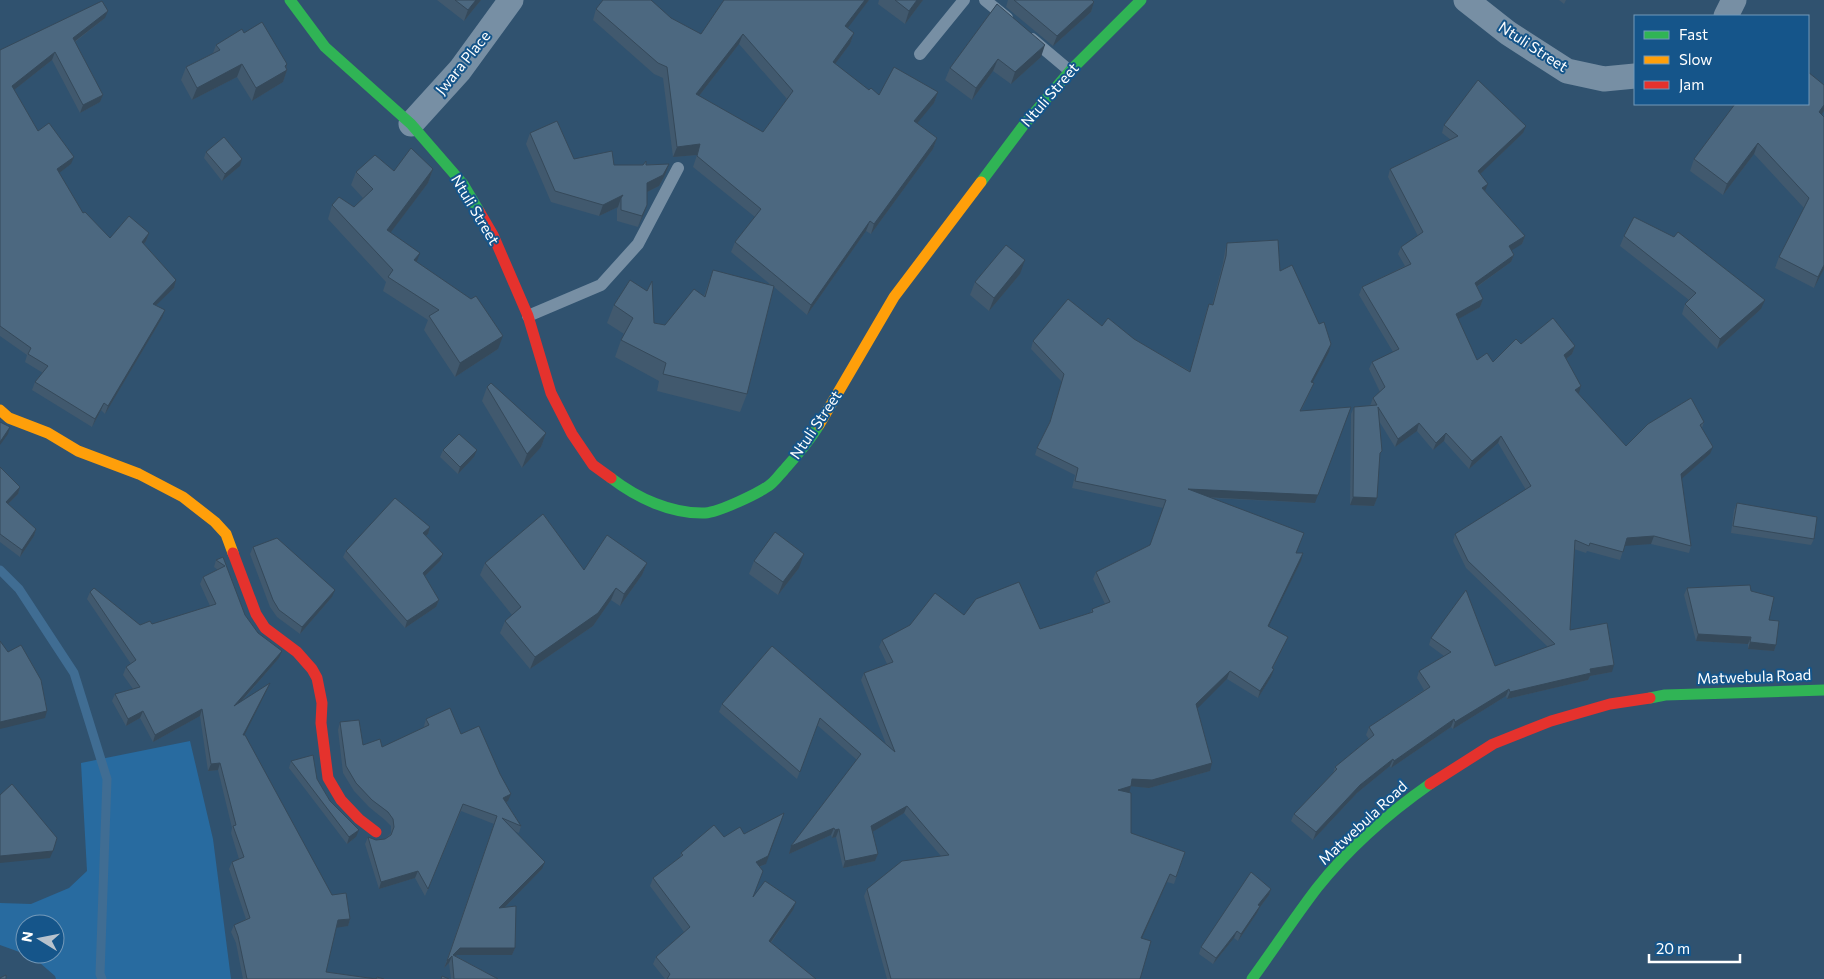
<svg xmlns="http://www.w3.org/2000/svg" width="1824" height="979" font-family="Commissioner,sans-serif">
	<style>
		.green { fill: #286ba0 }
		.lines { fill: none; stroke-linecap: round; stroke-linejoin: round }
		.stream { stroke: #406d93; stroke-width: 9 }
		.lane { stroke: #778fa4; stroke-width: 12 }
		.street { stroke: #778fa4; stroke-width: 25 }
		.fast { stroke: #30b455; stroke-width: 11 }
		.slow { stroke: #ff9f0a; stroke-width: 11 }
		.jam { stroke: #e5322d; stroke-width: 11 }
		.wall { fill: #41596e; fill-rule: evenodd }
		.shaded-wall { fill: #35495a }
		.building { fill: #4c6880; stroke: #35495a; fill-rule: evenodd }
		.labels { text-anchor: middle; stroke-width: 4; stroke-linejoin: round; paint-order: stroke }
		.street-label { font-size: 15px; fill: #fff; stroke: #15558a }
	</style>
	<rect width="100%" height="100%" fill="#30526f"/>
	<polygon class="green" points="190,741 213,839 231,979 56,979 55,976 32,956 25,954 55,954 55,924 25,924 25,954 0,945 0,903 31,904 69,888 87,871 81,763"/>
	<g class="lines">
		<polyline class="stream" points="0,570 19,589 74,673 107,779 100,974 102,979"/>
		<g class="lane">
			<polyline points="985,0 1007,18"/>
			<polyline points="1032,39 1070,71"/>
			<polyline points="920,54 964,0"/>
			<polyline points="528,316 601,285 638,244 678,168"/>
		</g>
		<g class="street">
			<polyline points="1466,0 1508,33 1567,71 1604,79 1635,76"/>
			<polyline points="1726,16 1734,0"/>
			<polyline points="411,124 460,70 511,0"/>
		</g>
		<g class="fast">
			<polyline points="290,0 325,47 411,124 463,184 479,211"/>
			<polyline points="981,182 1023,126 1070,71 1141,0"/>
			<path d="M611,478C637,498 671,514 705,513C719,512 760,493 771,484C776,480 780,474 784,470C797,455 809,442 819,425"/>
			<polyline points="1650,698 1665,695 1824,690"/>
			<path d="M1252,979C1274,949 1294,918 1317,888C1348,849 1390,812 1430,784"/>
		</g>
		<g class="slow">
			<polyline points="0,410 9,418 48,433 78,451 139,474 183,497 215,522 226,534 233,553"/>
			<polyline points="819,425 894,297 981,182"/>
		</g>
		<g class="jam">
			<polyline points="479,211 493,235 528,316 551,393 572,434 593,465 611,478"/>
			<polyline points="233,553 256,614 265,628 297,652 312,669 317,678 322,703 321,723 328,778 341,800 359,819 376,832"/>
			<polyline points="1430,784 1493,744 1551,721 1610,704 1650,698"/>
		</g>
	</g>
	<g class="wall">
		<polygon points="437,0 481,0 464,21"/>
		<path d="M724,0H869L847,28L854,33L850,44L835,64L869,90L879,95L938,92L934,103L917,123L937,138L933,149L871,234L866,231L807,315L774,287L747,394L740,412L657,391L659,381L615,357L621,340L624,334L607,323L614,305L654,323L665,325L704,296L713,270L771,285L731,252L735,242L755,217L693,167L697,155L673,157L663,78L654,74L593,20L596,9L671,18L701,34ZM739,44L787,99L763,132L699,96Z"/>
		<polygon points="879,0 923,0 905,24 878,4"/>
		<polygon points="1008,0 1093,0 1094,2 1091,12 1053,46 1006,7"/>
		<polygon points="1559,0 1566,0 1564,4"/>
		<polygon points="997,4 1041,57 1011,84 993,71 972,100 945,80 950,68"/>
		<polygon points="105,18 75,42 103,95 100,102 80,113 52,60 14,90 38,131 71,164 59,173 83,213 110,238 149,233 146,241 144,244 176,280 174,288 156,305 162,318 105,414 101,410 92,427 32,390 35,382 43,373 25,362 27,355 0,336 0,50"/>
		<polygon points="244,33 287,64 286,68 287,70 283,82 252,101 237,77 192,100 181,80 186,67 213,53 216,45"/>
		<polygon points="1824,111 1821,114 1824,269 1814,288 1775,268 1779,257 1804,208 1754,154 1723,195 1690,171 1694,159"/>
		<polygon points="1444,125 1523,133 1480,174 1485,191 1525,236 1522,244 1511,250 1514,255 1511,262 1477,287 1483,299 1480,307 1458,319 1477,360 1493,362 1521,344 1575,346 1572,354 1566,359 1581,386 1578,394 1626,446 1704,422 1702,428 1710,454 1681,479 1691,546 1689,553 1651,544 1625,545 1620,560 1587,551 1586,553 1574,549 1570,630 1612,672 1590,676 1588,680 1507,699 1506,696 1453,729 1451,727 1391,768 1390,766 1357,793 1313,840 1291,821 1294,814 1333,773 1335,767 1369,739 1366,735 1369,727 1424,690 1417,678 1419,671 1444,656 1429,645 1431,638 1495,666 1548,647 1466,568 1453,541 1455,534 1526,490 1498,443 1469,469 1444,441 1433,450 1417,431 1395,447 1379,421 1379,459 1377,498 1374,506 1350,505 1351,414 1354,407 1370,406 1373,398 1380,392 1369,369 1372,362 1393,352 1359,295 1362,287 1405,266 1398,254 1401,247 1418,236 1388,177 1390,169 1451,140 1442,133"/>
		<polygon points="530,133 574,159 614,165 669,164 665,175 659,186 647,192 647,205 643,216 638,227 617,221 617,209 618,207 599,216 551,202 526,144"/>
		<polygon points="206,152 240,166 222,181 204,158"/>
		<polygon points="433,169 428,183 390,233 416,262 498,349 455,377 424,330 428,320 383,291 386,282 328,219 332,205 354,207 363,198 351,185 356,172"/>
		<polygon points="1624,236 1674,237 1761,309 1717,349 1682,314 1685,304 1689,300 1620,246"/>
		<polygon points="1227,243 1280,271 1329,352 1312,382 1314,383 1311,390 1301,411 1315,503 1211,498 1296,553 1301,561 1268,626 1285,644 1273,668 1271,677 1258,698 1227,679 1197,708 1210,771 1149,788 1131,786 1129,792 1131,833 1185,852 1174,884 1167,882 1142,938 1140,979 887,979 864,896 867,889 941,856 904,813 872,832 878,854 875,861 843,868 836,837 832,838 831,835 789,854 791,846 857,760 817,725 797,779 719,712 722,704 772,646 886,744 861,680 864,673 887,664 879,647 882,640 964,615 1040,629 1090,613 1092,609 1105,604 1093,579 1096,572 1150,545 1163,508 1072,488 1075,475 1035,455 1037,448 1049,424 1062,382 1031,349 1033,341 1102,326 1134,339 1190,371 1206,312 1209,304 1212,305 1223,263 1225,251"/>
		<polygon points="1020,274 989,311 970,295 975,282"/>
		<polygon points="487,387 546,433 541,447 522,468 482,401"/>
		<polygon points="443,450 474,457 458,474 440,457"/>
		<polygon points="0,467 20,487 18,494 8,504 36,529 34,536 20,557 0,542"/>
		<polygon points="1737,503 1814,539 1811,545 1731,533 1734,510"/>
		<polygon points="430,527 428,534 425,536 443,554 440,561 425,576 439,600 436,607 405,628 343,557 346,551"/>
		<polygon points="253,547 332,597 300,634 277,617 270,607 250,554"/>
		<polygon points="223,557 245,615 258,633 279,658 242,701 270,683 267,690 244,735 332,895 350,919 348,926 336,927 326,972 376,979 384,979 243,979 236,943 231,932 234,925 246,919 229,869 232,862 239,859 231,833 232,828 218,770 208,771 200,716 153,742 140,718 126,726 112,701 115,694 133,689 123,675 126,667 131,664 87,599 90,592 140,625 152,624 210,606 200,584 203,577 218,570 214,567 216,560"/>
		<polygon points="754,561 799,568 778,595 749,574"/>
		<polygon points="485,563 584,570 647,563 642,575 620,606 611,600 593,626 530,669 500,633 505,621 512,615 480,575"/>
		<polygon points="1687,588 1751,591 1769,620 1776,645 1774,651 1748,649 1748,644 1696,641 1684,595"/>
		<polygon points="426,719 461,734 508,801 506,802 521,826 519,833 514,831 542,869 505,907 515,948 512,955 457,955 456,956 498,979 451,979 449,963 444,968 494,824 461,811 425,896 415,878 379,889 365,844 368,837 376,840 385,839 391,833 391,826 385,820 369,807 354,791 343,773 338,730 340,722 363,745 382,747 424,728 424,726"/>
		<polygon points="291,761 317,779 330,801 356,837 347,844 289,768"/>
		<polygon points="744,834 766,864 759,867 753,897 793,910 771,943 816,979 665,979 653,964 656,957 684,932 650,886 653,878 680,858 681,853"/>
		<polygon points="1271,889 1269,895 1260,907 1257,913 1238,941 1234,938 1213,964 1199,954 1201,947"/>
	</g>
	<g class="shaded-wall">
		<polygon points="476,0 481,0 464,21 468,10"/>
		<polygon points="865,0 869,0 841,37 845,26"/>
		<polygon points="917,0 923,0 905,24 909,11"/>
		<polygon points="1094,2 1091,12 1053,46 1057,36"/>
		<polygon points="108,11 105,18 70,45 73,38"/>
		<polygon points="854,33 850,44 829,72 833,62"/>
		<polygon points="743,34 739,44 692,105 696,94"/>
		<polygon points="1045,45 1041,57 1011,84 1015,72"/>
		<polygon points="55,52 52,60 9,94 12,86"/>
		<polygon points="998,59 993,71 972,100 976,88"/>
		<polygon points="242,64 237,77 192,100 197,88"/>
		<polygon points="287,64 285,71 287,70 283,82 252,101 256,88"/>
		<polygon points="938,92 934,103 910,132 914,121"/>
		<polygon points="103,95 100,102 80,113 83,105"/>
		<polygon points="1824,105 1824,111 1815,123 1819,112"/>
		<polygon points="1526,126 1523,133 1475,179 1478,171"/>
		<polygon points="937,138 933,149 871,234 874,224"/>
		<polygon points="1758,143 1754,154 1723,195 1727,184"/>
		<polygon points="700,144 697,155 673,157 677,147"/>
		<polygon points="74,157 71,164 54,177 57,169"/>
		<polygon points="242,159 240,166 222,181 225,174"/>
		<polygon points="669,164 665,175 659,186 643,194 647,183"/>
		<polygon points="433,169 428,183 382,244 387,230"/>
		<polygon points="1488,184 1485,191 1482,188"/>
		<polygon points="623,195 621,198 618,207 599,216 603,205"/>
		<polygon points="647,205 643,216 638,227 642,216"/>
		<polygon points="870,221 866,231 807,315 811,305"/>
		<polygon points="149,233 146,241 139,250 142,242"/>
		<polygon points="1525,236 1522,244 1506,254 1509,246"/>
		<polygon points="420,253 415,266 414,260"/>
		<polygon points="1514,255 1511,262 1472,290 1475,283"/>
		<polygon points="1025,260 1020,274 989,311 994,298"/>
		<polygon points="1824,265 1824,269 1814,288 1818,277"/>
		<polygon points="176,280 174,288 150,311 153,304"/>
		<polygon points="1483,299 1480,307 1453,322 1456,314"/>
		<polygon points="1765,300 1761,309 1717,349 1720,339"/>
		<polygon points="165,310 162,318 105,414 108,406"/>
		<polygon points="503,336 498,349 455,377 460,363"/>
		<polygon points="1331,344 1329,352 1309,389 1311,382"/>
		<polygon points="1575,346 1572,354 1561,363 1564,355"/>
		<polygon points="1581,386 1579,393 1572,397 1575,390"/>
		<polygon points="104,403 101,410 92,427 95,419"/>
		<polygon points="1351,407 1315,503 1185,496 1188,489"/>
		<polygon points="1419,423 1417,431 1395,447 1398,439"/>
		<polygon points="10,427 8,434 0,445 0,442"/>
		<polygon points="546,433 541,447 522,468 527,454"/>
		<polygon points="1446,433 1444,441 1433,450 1436,443"/>
		<polygon points="1501,436 1498,443 1469,469 1472,461"/>
		<polygon points="1713,447 1710,454 1678,482 1681,474"/>
		<polygon points="477,450 474,457 458,474 460,467"/>
		<polygon points="20,487 18,494 4,508 6,502"/>
		<polygon points="1353,497 1377,498 1374,506 1350,505"/>
		<polygon points="430,527 428,534 421,540 423,533"/>
		<polygon points="36,529 34,536 20,557 22,550"/>
		<polygon points="1654,536 1651,544 1624,546 1627,538"/>
		<polygon points="1303,553 1301,561 1265,634 1268,626"/>
		<polygon points="443,554 440,561 421,580 423,573"/>
		<polygon points="804,554 799,568 778,595 783,582"/>
		<polygon points="647,563 642,575 620,606 624,594"/>
		<polygon points="616,588 611,600 593,626 530,669 535,657"/>
		<polygon points="335,590 332,597 300,634 302,627"/>
		<polygon points="439,600 436,607 405,628 407,621"/>
		<polygon points="1698,634 1751,637 1748,644 1696,641"/>
		<polygon points="1288,637 1285,644 1269,675 1272,668"/>
		<polygon points="1750,642 1776,645 1774,651 1748,649"/>
		<polygon points="282,651 279,658 231,713 234,706"/>
		<polygon points="1614,665 1612,672 1590,676 1588,680 1507,699 1510,692 1590,669"/>
		<polygon points="1274,669 1271,677 1258,698 1260,691"/>
		<polygon points="1230,671 1227,679 1194,712 1196,704"/>
		<polygon points="270,683 267,690 241,742 243,735"/>
		<polygon points="1509,689 1506,696 1453,729 1455,722"/>
		<polygon points="202,709 200,716 153,742 155,735"/>
		<polygon points="47,711 45,718 0,729 0,722"/>
		<polygon points="143,711 140,718 126,726 128,719"/>
		<polygon points="1454,719 1451,727 1391,768 1394,761"/>
		<polygon points="1393,759 1390,766 1357,793 1313,840 1316,832 1360,785"/>
		<polygon points="220,763 218,770 208,771 211,764"/>
		<polygon points="1212,763 1210,771 1149,788 1129,786 1132,779"/>
		<polygon points="1131,786 1129,794 1118,790"/>
		<polygon points="511,794 508,801 501,805 503,798"/>
		<polygon points="907,806 904,813 869,834 871,826"/>
		<polygon points="784,813 766,864 753,869 756,862"/>
		<polygon points="834,828 831,835 789,854 791,846"/>
		<polygon points="839,829 836,837 832,838 835,830"/>
		<polygon points="359,830 356,837 347,844 349,837"/>
		<polygon points="53,851 50,858 0,863 0,856"/>
		<polygon points="878,854 875,861 843,868 845,861"/>
		<polygon points="545,862 542,869 497,915 499,908"/>
		<polygon points="418,871 415,878 379,889 381,882"/>
		<polygon points="1170,874 1167,882 1139,945 1141,938"/>
		<polygon points="1271,889 1269,895 1260,907 1257,913 1238,941 1241,934 1258,905"/>
		<polygon points="796,902 793,910 766,949 769,941"/>
		<polygon points="350,919 348,926 335,928 338,920"/>
		<polygon points="1237,931 1234,938 1213,964 1216,958"/>
		<polygon points="460,948 515,948 512,955 457,955 452,960 453,955"/>
		<polygon points="452,956 449,963 444,968 447,961"/>
	</g>
	<g class="building">
		<polygon points="455,0 476,0 468,10"/>
		<path d="M603,0H651L671,18L701,34L724,0H865L845,26L854,33L833,62L869,90L871,88L879,95L894,67L938,92L914,121L937,138L874,224L870,221L811,305L735,242L761,209L697,156L700,144L677,147L667,67L658,63L596,9ZM743,34L793,91L763,132L696,94Z"/>
		<polygon points="895,0 917,0 909,11"/>
		<polygon points="1014,0 1092,0 1094,2 1057,36"/>
		<polygon points="102,1 108,11 73,38 103,95 83,105 55,52 12,86 38,131 49,123 74,157 57,169 83,213 85,212 110,238 129,216 149,233 142,242 176,280 153,304 165,310 108,406 104,403 95,419 35,382 48,366 28,354 31,348 0,326 0,50"/>
		<polygon points="997,4 1045,45 1015,72 998,59 976,88 950,68"/>
		<polygon points="262,22 287,64 285,66 287,70 256,88 242,64 197,88 186,67 220,50 216,45 242,29 244,33"/>
		<polygon points="1808,72 1824,85 1824,105 1819,112 1824,117 1824,265 1818,277 1779,257 1809,198 1758,143 1727,184 1694,159 1735,104 1808,104"/>
		<polygon points="1478,80 1526,126 1478,171 1488,184 1482,188 1525,236 1509,246 1514,255 1475,283 1483,299 1456,314 1477,360 1487,353 1493,362 1516,339 1521,344 1553,318 1575,346 1564,355 1581,386 1575,390 1626,446 1648,424 1691,398 1704,422 1700,425 1713,447 1681,474 1691,546 1654,536 1627,538 1623,552 1590,543 1589,546 1575,540 1570,630 1607,623 1614,665 1590,669 1591,673 1510,692 1509,689 1455,722 1454,719 1394,761 1393,759 1360,785 1316,832 1294,814 1337,769 1335,767 1374,735 1369,727 1430,687 1419,671 1451,652 1431,638 1466,590 1495,666 1555,644 1468,561 1455,534 1531,486 1501,436 1472,461 1446,433 1436,443 1419,423 1398,439 1378,407 1382,451 1380,453 1377,498 1353,497 1354,407 1377,405 1373,398 1385,387 1372,362 1399,349 1362,287 1411,264 1401,247 1423,232 1390,169 1458,136 1444,125"/>
		<polygon points="557,121 574,159 612,151 614,165 643,165 646,161 646,165 669,164 663,175 647,183 647,205 642,216 621,210 621,198 623,195 603,205 555,191 530,133"/>
		<polygon points="224,137 242,159 225,174 206,152"/>
		<polygon points="411,148 433,169 387,230 420,253 414,260 471,299 476,296 503,336 460,363 429,316 439,310 388,277 393,270 332,205 339,197 354,207 373,189 356,172 375,155 394,171"/>
		<polygon points="1634,217 1674,237 1678,232 1765,300 1720,339 1685,304 1696,293 1624,236"/>
		<polygon points="1278,240 1280,271 1292,265 1319,324 1324,322 1331,344 1311,382 1314,383 1300,411 1351,407 1318,495 1188,489 1304,533 1296,553 1303,553 1268,626 1288,637 1272,668 1274,669 1260,691 1230,671 1196,704 1212,763 1152,780 1132,779 1131,786 1118,790 1131,793 1131,833 1185,852 1176,877 1170,874 1141,938 1151,941 1140,979 891,979 867,889 902,861 949,855 907,806 871,826 878,854 845,861 839,829 835,830 834,828 791,846 861,754 820,718 800,772 722,704 772,646 895,752 864,673 893,662 882,640 910,625 935,593 964,615 976,599 1019,582 1040,629 1093,612 1092,609 1110,602 1096,572 1150,545 1166,500 1075,481 1078,468 1037,448 1050,422 1064,374 1033,341 1068,299 1102,326 1108,318 1134,339 1190,372 1209,304 1213,305 1226,256 1227,243"/>
		<polygon points="1006,245 1025,260 994,298 975,282"/>
		<polygon points="713,270 774,286 747,394 663,374 666,363 621,340 633,318 614,305 630,280 647,291 652,281 654,323 665,325 694,289 705,297"/>
		<polygon points="491,383 546,433 527,454 487,387"/>
		<polygon points="0,422 10,427 0,442"/>
		<polygon points="459,434 477,450 460,467 443,450"/>
		<polygon points="0,467 20,487 6,502 36,529 22,550 0,534"/>
		<polygon points="395,498 430,527 423,533 443,554 423,573 439,600 407,621 346,551"/>
		<polygon points="1737,503 1817,517 1814,539 1733,526"/>
		<polygon points="543,514 584,570 607,535 647,563 624,594 616,588 598,613 535,657 505,621 521,607 485,563"/>
		<polygon points="775,532 804,554 783,582 754,561"/>
		<polygon points="277,538 335,590 302,627 279,610 273,600 253,547"/>
		<polygon points="223,557 245,615 258,633 282,651 234,706 270,683 243,735 245,735 332,895 346,893 350,919 338,920 326,972 376,979 377,977 384,979 247,979 238,936 234,925 250,918 232,862 244,857 233,826 236,825 220,763 211,764 202,709 155,735 143,711 128,719 115,694 140,687 126,667 136,660 90,592 94,588 140,625 150,621 152,624 216,604 203,577 225,566 216,560"/>
		<polygon points="1750,585 1751,591 1774,597 1769,620 1779,621 1776,645 1750,642 1751,637 1698,634 1687,588"/>
		<polygon points="0,641 8,652 21,645 41,680 47,711 0,722"/>
		<polygon points="450,708 461,734 479,726 500,774 511,794 503,798 521,826 502,818 545,862 499,908 516,906 515,948 460,948 453,955 498,979 454,979 452,956 447,961 497,816 463,804 428,889 418,871 381,882 368,837 376,840 385,839 391,835 394,827 393,819 388,812 372,800 356,783 346,766 340,722 359,720 363,745 380,739 382,747 429,725 426,719"/>
		<polygon points="313,755 317,779 330,801 359,830 349,837 291,761"/>
		<polygon points="12,784 57,838 53,851 0,856 0,795"/>
		<polygon points="784,813 768,856 756,862 763,871 753,897 765,881 796,902 769,941 816,979 667,979 670,974 656,957 690,927 653,878 683,855 681,853 714,825 724,837 740,827 744,834"/>
		<polygon points="1251,872 1271,889 1258,905 1260,906 1241,934 1237,931 1216,958 1201,947"/>
		<polygon points="6,975 6,979 0,979 0,978"/>
		<polygon points="442,976 449,979 441,979"/>
	</g>
	<g class="labels">
		<g class="street-label">
			<text transform="translate(1533 47) rotate(33)" y="5">Ntuli Street</text>
			<text transform="translate(463 63) rotate(-51)" y="5">Jwara Place</text>
			<text transform="translate(1050 95) rotate(-49)" y="5">Ntuli Street</text>
			<text transform="translate(475 210) rotate(59)" y="5">Ntuli Street</text>
			<text transform="translate(816 425) rotate(-56)" y="5">Ntuli Street</text>
			<text transform="translate(1754 677) rotate(-2)" y="5">Matwebula Road</text>
			<text transform="translate(1363 823) rotate(-43)" y="5">Matwebula Road</text>
		</g>
	</g>
	<rect x="1634" y="15" width="175" height="90" fill="#15558a" stroke="#7399b9"/>
	<rect x="1644" y="31" width="25" height="8" fill="#30b455" stroke="#7399b9"/>
	<text x="1679" y="40" font-size="15" fill="#ffffff">Fast</text>
	<rect x="1644" y="56" width="25" height="8" fill="#ff9f0a" stroke="#7399b9"/>
	<text x="1679" y="65" font-size="15" fill="#ffffff">Slow</text>
	<rect x="1644" y="81" width="25" height="8" fill="#e5322d" stroke="#7399b9"/>
	<text x="1679" y="90" font-size="15" fill="#ffffff">Jam</text>
	<g transform="translate(40 939) rotate(280)"><circle r="24" fill="#15558a" stroke="#7399b9"/>
	<path d="M0-4L9 19L0 12L-9 19Z" fill="#b7c2cd"/>
	<text y="-8" font-size="14" font-weight="bold" text-anchor="middle" fill="#ffffff">N</text>
	</g>
	<path d="M1649 954v8h91v-8" fill="none" stroke="#ffffff" stroke-width="2.5"/>
	<text x="1656" y="954" font-size="15" fill="#ffffff" stroke="#15558a" stroke-width="4" paint-order="stroke">20 m</text>
</svg>
